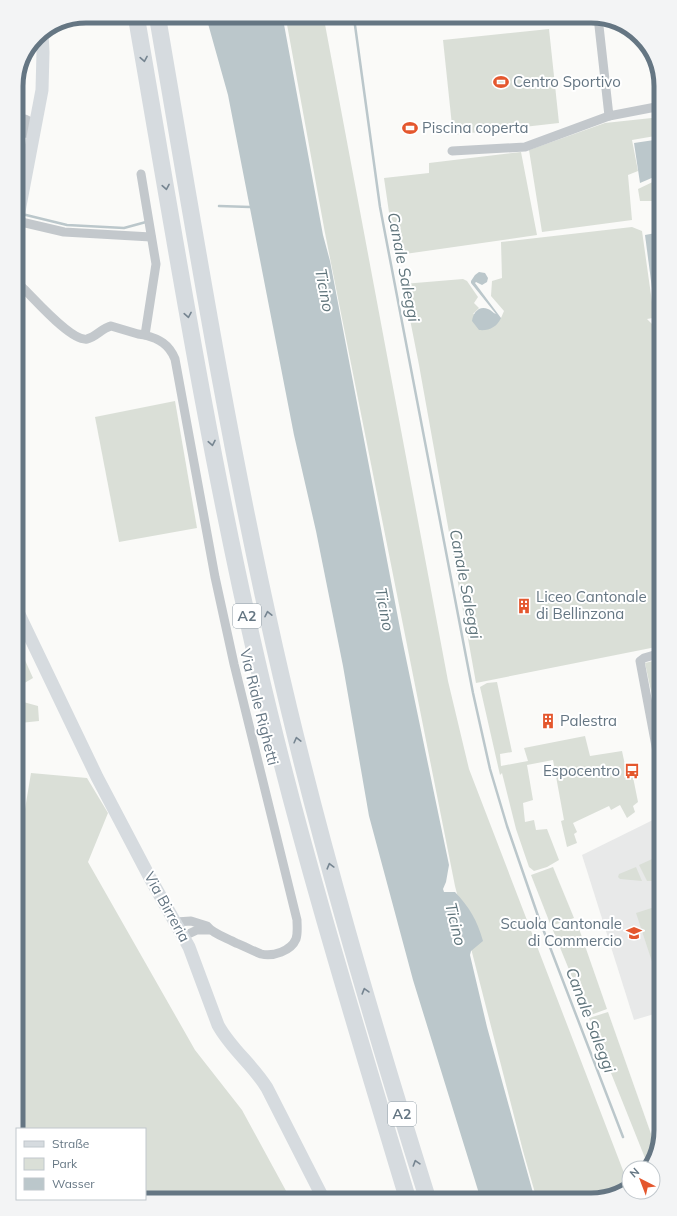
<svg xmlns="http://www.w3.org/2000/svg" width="677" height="1216" font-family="Mulish,sans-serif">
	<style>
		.built { fill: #e8e9e9 }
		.green { fill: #dadfd7 }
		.water { fill: #bbc7cb }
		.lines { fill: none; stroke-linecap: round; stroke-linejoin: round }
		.stream { stroke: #bbc7cb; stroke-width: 2.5 }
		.street { stroke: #c3c8cc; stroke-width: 9 }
		.secondary { stroke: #d6dbdf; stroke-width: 13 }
		.highway { stroke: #d6dbdf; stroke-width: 17 }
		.oneway { stroke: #768591 }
		.labels { text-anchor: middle; stroke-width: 4; stroke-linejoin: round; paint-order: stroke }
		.shield { fill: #fff; stroke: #939fa8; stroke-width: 1 }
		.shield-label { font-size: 14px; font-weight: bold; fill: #657683 }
		.poi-label { font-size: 15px; fill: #657683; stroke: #fff; text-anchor: start }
		.street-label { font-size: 15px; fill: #657683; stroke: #fff }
		.water-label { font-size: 16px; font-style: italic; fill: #60757c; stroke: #fff }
		.rim { fill: none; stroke: #657683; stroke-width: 5 }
	</style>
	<rect width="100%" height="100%" fill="#fafaf8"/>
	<polygon class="built" points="661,816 661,1012 634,1020 582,855"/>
	<g class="green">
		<path d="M286,19H324L448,681L469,769L629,1186C615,1204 559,1200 537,1200L523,1151L455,886L325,233Z"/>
		<polygon points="549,29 559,123 453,135 443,40"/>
		<polygon points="661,117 661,135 632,140 638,171 628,175 632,220 542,232 529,150 605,123"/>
		<polygon points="521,152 537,235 398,255 392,233 384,178 429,173 429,163"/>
		<polygon points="661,178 661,212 653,213 652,201 640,201 638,189"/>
		<polygon points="632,227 642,231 652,302 661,299 661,328 653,318 647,319 661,333 661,645 651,648 476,683 419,365 403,284 463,279 467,281 478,297 474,303 479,308 473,314 501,318 504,311 491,296 492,281 502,278 501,242"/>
		<polygon points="175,401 197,528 119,542 95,417"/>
		<polygon points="16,640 33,678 16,688"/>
		<polygon points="661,659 661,738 645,663"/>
		<polygon points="497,682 512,752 500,754 501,766 528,761 524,748 585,736 590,756 622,751 628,779 633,777 638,802 633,806 635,812 627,818 620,805 611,810 609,806 573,823 577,832 574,834 577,843 567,847 561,821 564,820 553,760 527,765 533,800 523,803 525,822 534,820 536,830 547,829 559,860 547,867 534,871 529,867 516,829 502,773 500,775 480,687 487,683"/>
		<polygon points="16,700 38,706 39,721 20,723 16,732"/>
		<polygon points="31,773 87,778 108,813 88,862 195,1050 242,1110 291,1200 82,1200 79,1199 145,1199 145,1129 17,1129 17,1134 16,827 25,809"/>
		<polygon points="661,855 661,881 647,881 639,865"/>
		<polygon points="553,867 574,918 551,926 531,875"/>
		<polygon points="636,867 642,881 620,879 618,877 619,874"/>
		<polygon points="661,905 661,989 636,913"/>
		<polygon points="576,920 607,1009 588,1016 552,928"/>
		<polygon points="608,1012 656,1148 653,1157 645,1158 589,1018"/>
	</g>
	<g class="water">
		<path d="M283,19L323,235L330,261L402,639L449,865L446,882L443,889L444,892H455C470,908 477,920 483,941L471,951L470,955L487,1027L535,1200H481L413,980L369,816L343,666L316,531L294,435L228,95L207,20Z"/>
		<polygon points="661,139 661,153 659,154 661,158 661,174 640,183 634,143"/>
		<polygon points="661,232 661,295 653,296 645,235"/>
		<path d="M479,272L485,273L488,278L487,282L482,285L476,282L475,283L501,318C497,327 489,331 479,330L472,321C473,313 479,305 488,309C491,310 493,313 496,314L471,283V281L475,275Z"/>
	</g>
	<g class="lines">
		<g class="stream">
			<polyline points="354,18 380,207 473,693 490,769 507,826 538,916 623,1137"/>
			<polyline points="219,206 250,207"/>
			<polyline points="22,214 67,225 124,228 146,222"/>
		</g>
		<g class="street">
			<polyline points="598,17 609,116 661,106"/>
			<polyline points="16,120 25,119 29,121 28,134"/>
			<polyline points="452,151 525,147 609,116"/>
			<path d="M141,174L156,264L145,335C159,339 169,344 175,359L215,577L234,664L297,920C297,926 298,933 296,939C291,951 273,957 261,954C253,951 244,946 236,943C227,938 213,934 207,926L191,921L176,922"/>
			<polyline points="17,221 64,232 151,237"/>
			<path d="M16,283L21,286C33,297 71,342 87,339C96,337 102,328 111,326L138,334L145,335"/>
			<polyline points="661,760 658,757 640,661 644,658 661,653"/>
			<polyline points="184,936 197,930 209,930"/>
			<polyline points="645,1168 651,1163"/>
		</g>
		<g class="secondary">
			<polyline points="16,227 42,90 43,52 42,33"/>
			<path d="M16,608L97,777L149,876L189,947L218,1025C231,1049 253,1065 267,1088L324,1200"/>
		</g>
		<g class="highway">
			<path d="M158,20C194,230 228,441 275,649C317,835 371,1018 428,1200"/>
			<path d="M137,21C174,234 208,449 257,661C299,843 354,1021 408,1200"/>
		</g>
	</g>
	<defs><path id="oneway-chevron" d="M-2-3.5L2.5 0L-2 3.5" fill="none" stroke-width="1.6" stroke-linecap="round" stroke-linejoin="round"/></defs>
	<g class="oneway">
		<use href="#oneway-chevron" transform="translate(144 59) rotate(80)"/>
		<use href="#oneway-chevron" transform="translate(166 187) rotate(80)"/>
		<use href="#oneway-chevron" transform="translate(188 315) rotate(80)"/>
		<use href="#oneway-chevron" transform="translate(212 443) rotate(79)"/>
		<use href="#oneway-chevron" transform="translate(268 614) rotate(-102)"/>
		<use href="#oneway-chevron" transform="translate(297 740) rotate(-104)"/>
		<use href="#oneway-chevron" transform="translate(330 866) rotate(-105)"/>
		<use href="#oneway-chevron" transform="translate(365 991) rotate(-106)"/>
		<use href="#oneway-chevron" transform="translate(416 1163) rotate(-107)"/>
	</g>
	<defs>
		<symbol id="stadium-bare" viewBox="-9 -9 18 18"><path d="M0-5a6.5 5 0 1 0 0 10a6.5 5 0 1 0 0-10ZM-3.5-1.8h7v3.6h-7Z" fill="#e4572e" stroke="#fff" stroke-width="2.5" paint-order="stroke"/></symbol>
		<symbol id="building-bare" viewBox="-9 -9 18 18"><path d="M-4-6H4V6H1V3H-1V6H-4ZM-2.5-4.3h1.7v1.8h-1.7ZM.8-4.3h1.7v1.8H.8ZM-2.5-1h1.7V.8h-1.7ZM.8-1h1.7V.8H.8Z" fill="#e4572e" stroke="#fff" stroke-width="2.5" paint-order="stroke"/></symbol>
		<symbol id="bus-bare" viewBox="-9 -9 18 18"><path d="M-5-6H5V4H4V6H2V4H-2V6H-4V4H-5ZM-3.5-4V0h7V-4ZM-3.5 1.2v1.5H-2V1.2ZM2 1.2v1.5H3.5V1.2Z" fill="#e4572e" stroke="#fff" stroke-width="2.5" paint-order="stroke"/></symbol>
		<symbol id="school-bare" viewBox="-9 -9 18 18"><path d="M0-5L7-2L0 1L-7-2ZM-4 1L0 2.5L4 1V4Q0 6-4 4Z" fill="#e4572e" stroke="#fff" stroke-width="2.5" paint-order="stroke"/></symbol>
	</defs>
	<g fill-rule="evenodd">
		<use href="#stadium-bare" x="490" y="71" width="22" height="22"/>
		<use href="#stadium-bare" x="399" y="117" width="22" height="22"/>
		<use href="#building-bare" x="513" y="595" width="22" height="22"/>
		<use href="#building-bare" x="537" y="710" width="22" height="22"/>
		<use href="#bus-bare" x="621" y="760" width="22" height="22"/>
		<use href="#school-bare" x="623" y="922" width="22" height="22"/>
	</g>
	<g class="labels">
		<g class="shield">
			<rect x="233" y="604" width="28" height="24" rx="3"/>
			<rect x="388" y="1102" width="28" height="24" rx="3"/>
		</g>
		<g class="shield-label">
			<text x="247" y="621">A2</text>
			<text x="402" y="1119">A2</text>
		</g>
		<g class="poi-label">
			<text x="513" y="87">Centro Sportivo</text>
			<text x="422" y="133">Piscina coperta</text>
			<text x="536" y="602">Liceo Cantonale<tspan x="536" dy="17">di Bellinzona</tspan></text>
			<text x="560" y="726">Palestra</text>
			<text x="620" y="776" text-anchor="end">Espocentro</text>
			<text x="622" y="929" text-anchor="end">Scuola Cantonale<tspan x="622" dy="17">di Commercio</tspan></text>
		</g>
		<g class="street-label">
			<text transform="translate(259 707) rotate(76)" y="5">Via Riale Righetti</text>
			<text transform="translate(167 907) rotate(61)" y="5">Via Birreria</text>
		</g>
		<g class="water-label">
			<text transform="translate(404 267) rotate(79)" y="6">Canale Saleggi</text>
			<text transform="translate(325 290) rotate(79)" y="6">Ticino</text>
			<text transform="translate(466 584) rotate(79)" y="6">Canale Saleggi</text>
			<text transform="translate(385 609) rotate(79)" y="6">Ticino</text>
			<text transform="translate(456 924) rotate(76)" y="6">Ticino</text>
			<text transform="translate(591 1020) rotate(69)" y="6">Canale Saleggi</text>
		</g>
	</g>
	<path d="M0 0H677V1216H0ZM86 23H591A63 63 0 0 1 654 86V1130A63 63 0 0 1 591 1193H86A63 63 0 0 1 23 1130V86A63 63 0 0 1 86 23Z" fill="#f3f4f5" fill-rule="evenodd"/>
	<path class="rim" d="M86 23H591A63 63 0 0 1 654 86V1130A63 63 0 0 1 591 1193H86A63 63 0 0 1 23 1130V86A63 63 0 0 1 86 23Z"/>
	<rect x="16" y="1128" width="130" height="72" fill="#ffffff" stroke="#c1c8cd"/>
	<rect x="24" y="1141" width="20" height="6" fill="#d6dbdf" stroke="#c1c8cd"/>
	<text x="52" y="1148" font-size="12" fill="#657683">Straße</text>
	<rect x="24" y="1158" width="20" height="12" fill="#dadfd7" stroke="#c1c8cd"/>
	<text x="52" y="1168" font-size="12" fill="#657683">Park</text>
	<rect x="24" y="1178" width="20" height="12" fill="#bbc7cb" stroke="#c1c8cd"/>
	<text x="52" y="1188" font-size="12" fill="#657683">Wasser</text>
	<g transform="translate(641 1180) rotate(318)"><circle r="19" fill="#ffffff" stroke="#c1c8cd"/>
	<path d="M0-3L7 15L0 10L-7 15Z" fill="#e4572e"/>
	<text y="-6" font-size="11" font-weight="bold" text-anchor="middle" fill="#657683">N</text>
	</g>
</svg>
